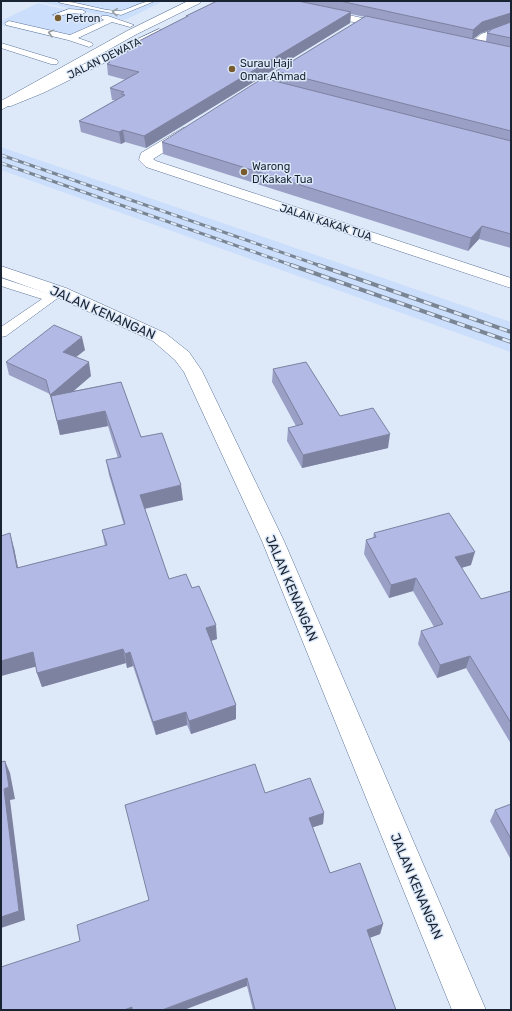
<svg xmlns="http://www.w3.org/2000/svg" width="512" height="1011" font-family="Rubik,sans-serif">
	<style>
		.built { fill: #cbdefb }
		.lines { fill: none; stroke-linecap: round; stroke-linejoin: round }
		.lane-casing { stroke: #5b7397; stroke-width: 1 }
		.street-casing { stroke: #5b7397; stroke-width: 1 }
		.secondary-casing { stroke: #5b7397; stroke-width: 1 }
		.primary-casing { stroke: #5b7397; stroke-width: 1 }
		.lane { fill: #fff; fill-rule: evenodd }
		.street { fill: #fff; fill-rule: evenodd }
		.secondary { fill: #fff; fill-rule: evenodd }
		.primary { fill: #fff; fill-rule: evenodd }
		.rail-far1-casing { stroke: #7a8594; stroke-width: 3 }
		.rail-casing { stroke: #7a8594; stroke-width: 4 }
		.rail-far1 { stroke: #dde9f9; stroke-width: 2; stroke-dasharray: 6; stroke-linecap: butt }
		.rail { stroke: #dde9f9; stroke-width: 2.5; stroke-dasharray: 8; stroke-linecap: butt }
		.wall { fill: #999fc5; fill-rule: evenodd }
		.shaded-wall { fill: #7d82a0 }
		.building { fill: #b2b9e5; stroke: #7d82a0 }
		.oneway { stroke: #989ca3 }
		.poi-dot { fill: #785c2f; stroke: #dde9f9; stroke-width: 1.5 }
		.labels { text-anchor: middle; stroke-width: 3; stroke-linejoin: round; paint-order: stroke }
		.far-poi-label { font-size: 11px; fill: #192332; stroke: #dde9f9; text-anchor: start }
		.far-street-label { font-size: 11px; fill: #192332; stroke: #dde9f9 }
		.street-label { font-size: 13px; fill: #192332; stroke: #dde9f9 }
	</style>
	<rect width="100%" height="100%" fill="#dde9f9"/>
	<g class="built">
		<polygon points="35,1 164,1 125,20"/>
		<polygon points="38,3 107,20 65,40 1,25 1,21"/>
		<polygon points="1,147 511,322 511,352 1,170"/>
	</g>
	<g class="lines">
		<defs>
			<g id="lane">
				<path d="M57,1C79,1 100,11 119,11C130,10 139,1 155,1L121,15L61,3Z"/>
				<polygon points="69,9 82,10 86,12 82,14 70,13 57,17 53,15"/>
				<polygon points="102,16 108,16 134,25 130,27 112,22 78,38 92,43 93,45 89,47 68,40 6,25 5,23 9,21 70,35 104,20 101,18"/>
				<polygon points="1,43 57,60 58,62 57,64 51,64 1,48"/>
				<polygon points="1,278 50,294 60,288 64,289 66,292 6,336 1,337 1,327 42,299 1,286"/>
			</g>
			<g id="street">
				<polygon points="267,1 286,1 389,24 394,27 389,30 272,4"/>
				<polygon points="511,24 511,31 489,38 478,48 470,48 468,46 481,34"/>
				<polygon points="159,29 164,32 163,34 43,93 11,106 3,106 1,103 3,100 35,87"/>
				<polygon points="300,59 304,60 306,62 304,64 249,99 241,99 239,96 241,93"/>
				<polygon points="188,127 193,128 195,131 193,134 153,159 156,161 511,278 511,288 146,167 139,160 141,153 183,128"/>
			</g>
			<polygon id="secondary" points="1,266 66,288 165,333 189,352 202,371 284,541 486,1010 452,1010 262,541 184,372 175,360 153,341 54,296 1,277"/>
			<polygon id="primary" points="188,1 201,1 200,3 135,35 1,110 1,101 127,31"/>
		</defs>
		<use href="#lane" class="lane-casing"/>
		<use href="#street" class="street-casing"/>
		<use href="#secondary" class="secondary-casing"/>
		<use href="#primary" class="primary-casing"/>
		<use href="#lane" class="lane"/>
		<use href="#street" class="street"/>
		<use href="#secondary" class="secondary"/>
		<use href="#primary" class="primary"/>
		<defs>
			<g id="rail-far1">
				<polyline points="1,155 321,266"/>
				<polyline points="1,163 294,266"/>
			</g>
			<g id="rail">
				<polyline points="291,265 511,342"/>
				<polyline points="318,265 511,332"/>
			</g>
		</defs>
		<use href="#rail-far1" class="rail-far1-casing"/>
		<use href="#rail" class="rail-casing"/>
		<use href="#rail-far1" class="rail-far1"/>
		<use href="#rail" class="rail"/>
	</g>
	<g class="wall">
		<path d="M217,1H511V248L479,239L468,251L163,154L162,142L276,82V71L365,17L351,14L350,23L146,148L125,142L121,144L81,132L79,121L115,100H112L110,88L126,80L108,75L107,64L108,63V61L133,48V44L186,17V16ZM491,29L487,33L486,41L473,39L481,33Z"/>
		<polygon points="85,350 76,357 91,376 73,391 121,382 141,437 183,500 145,509 169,579 192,588 217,639 211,641 236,705 236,719 191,734 187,725 156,735 133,666 127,668 126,663 42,687 37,673 36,666 1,676 1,536 14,548 18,568 105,546 102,530 124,525 109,475 106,460 118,458 108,426 60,435 50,394 9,375 6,362"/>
		<polygon points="273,369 340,416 388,448 302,468 287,441 288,428 296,426 272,382"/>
		<polygon points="374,533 471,565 461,568 481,599 511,591 511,744 466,668 437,678 418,644 421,631 434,627 413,591 389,598 364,554 366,540 373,538"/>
		<polygon points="265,793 324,813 323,824 312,827 330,873 383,924 380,934 369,938 396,1010 253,1010 247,986 80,941 149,900"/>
		<polygon points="511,804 511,860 490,821 495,810"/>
	</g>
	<g class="shaded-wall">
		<polygon points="351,12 350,23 146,148 144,136"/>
		<polygon points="511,13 511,23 481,33 472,40 473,30 482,22"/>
		<polygon points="123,130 125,142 121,144 119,132"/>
		<polygon points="482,226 479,239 468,251 471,238"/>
		<polygon points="82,337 85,350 66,365 63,352"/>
		<polygon points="89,362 91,376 54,408 51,396 53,408 50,395"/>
		<polygon points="105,411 108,426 60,435 57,421"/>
		<polygon points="390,434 388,448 302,468 303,455"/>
		<polygon points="181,485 183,500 142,509 140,495"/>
		<polygon points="10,533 14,548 21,583 17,568"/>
		<polygon points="475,552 471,565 451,571 455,557"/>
		<polygon points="416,578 413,591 389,598 391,585"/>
		<polygon points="216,625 217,639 207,642 206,628"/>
		<polygon points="123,649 126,663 42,687 37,673"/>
		<polygon points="33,652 38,666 1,676 1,661"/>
		<polygon points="130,652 133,666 127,668 125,654"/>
		<polygon points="470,656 466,668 437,678 440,665"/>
		<polygon points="236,705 236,719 191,734 189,721"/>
		<polygon points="186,712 187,725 156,735 153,722"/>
		<polygon points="5,761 10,773 15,799 10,800 25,920 1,928"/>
		<polygon points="324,813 323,824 308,829 309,818"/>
		<polygon points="383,924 380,934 364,940 367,930"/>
		<polygon points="247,978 247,986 184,1010 162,1010"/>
		<polygon points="132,1007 133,1010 124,1010"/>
	</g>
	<g class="building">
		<polygon points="217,1 298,1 351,12 144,136 123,130 119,132 79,121 125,95 121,94 124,92 110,88 139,72 107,64 110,62 108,61 139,45 133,44 188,16 186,16"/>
		<polygon points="340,1 511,1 511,13 482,22 473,30"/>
		<polygon points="366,16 511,47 511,131 276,71"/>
		<polygon points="511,22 511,38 487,33 492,29"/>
		<polygon points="263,78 511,141 511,234 482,226 471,238 162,142"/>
		<polygon points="54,325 82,337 63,352 89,362 50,395 46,380 6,362"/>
		<polygon points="306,362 340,416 373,408 390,434 303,455 288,428 303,424 273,369"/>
		<polygon points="121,382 141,437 162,433 181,485 140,495 169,579 186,574 192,588 199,586 216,625 206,628 236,705 189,721 186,712 153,722 130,652 125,654 123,649 37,673 33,652 1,661 1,536 10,533 17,568 107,545 102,530 125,524 106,460 121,457 105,411 57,421 51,396"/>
		<polygon points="449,513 475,552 455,557 481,599 511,591 511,723 470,656 440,665 421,631 443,624 416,578 391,585 366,540 376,537 374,533"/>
		<polygon points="5,761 9,787 4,789 19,911 1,917 1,762"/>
		<polygon points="255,764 265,793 310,778 324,813 309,818 330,873 360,863 383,924 367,930 396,1010 255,1010 247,978 162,1010 132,1010 132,1007 124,1010 1,1010 1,967 80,941 77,925 149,900 125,805"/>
		<polygon points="511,804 511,839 495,810"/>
	</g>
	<defs><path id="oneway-chevron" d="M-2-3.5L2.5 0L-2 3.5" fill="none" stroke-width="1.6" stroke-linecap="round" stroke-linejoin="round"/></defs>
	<g class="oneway">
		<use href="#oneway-chevron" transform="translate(115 12) rotate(-175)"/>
		<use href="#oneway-chevron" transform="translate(51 33) rotate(-165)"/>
	</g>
	<g class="poi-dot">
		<circle cx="58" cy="18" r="4"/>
		<circle cx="232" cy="69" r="4"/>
		<circle cx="244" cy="172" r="4"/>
	</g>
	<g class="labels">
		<g class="far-poi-label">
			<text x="66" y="22">Petron</text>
			<text x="240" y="67">Surau Haji<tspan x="240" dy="13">Omar Ahmad</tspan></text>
			<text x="252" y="170">Warong<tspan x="252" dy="13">D’Kakak Tua</tspan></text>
		</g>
		<g class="far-street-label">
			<text transform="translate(104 58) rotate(-26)" y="4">JALAN DEWATA</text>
			<text transform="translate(326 222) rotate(18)" y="4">JALAN KAKAK TUA</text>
		</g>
		<g class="street-label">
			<text transform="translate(103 312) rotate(24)" y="5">JALAN KENANGAN</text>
			<text transform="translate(292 588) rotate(67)" y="5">JALAN KENANGAN</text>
			<text transform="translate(417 886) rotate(67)" y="5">JALAN KENANGAN</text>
		</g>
	</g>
	<rect width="512" height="1011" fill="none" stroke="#192332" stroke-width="4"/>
</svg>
